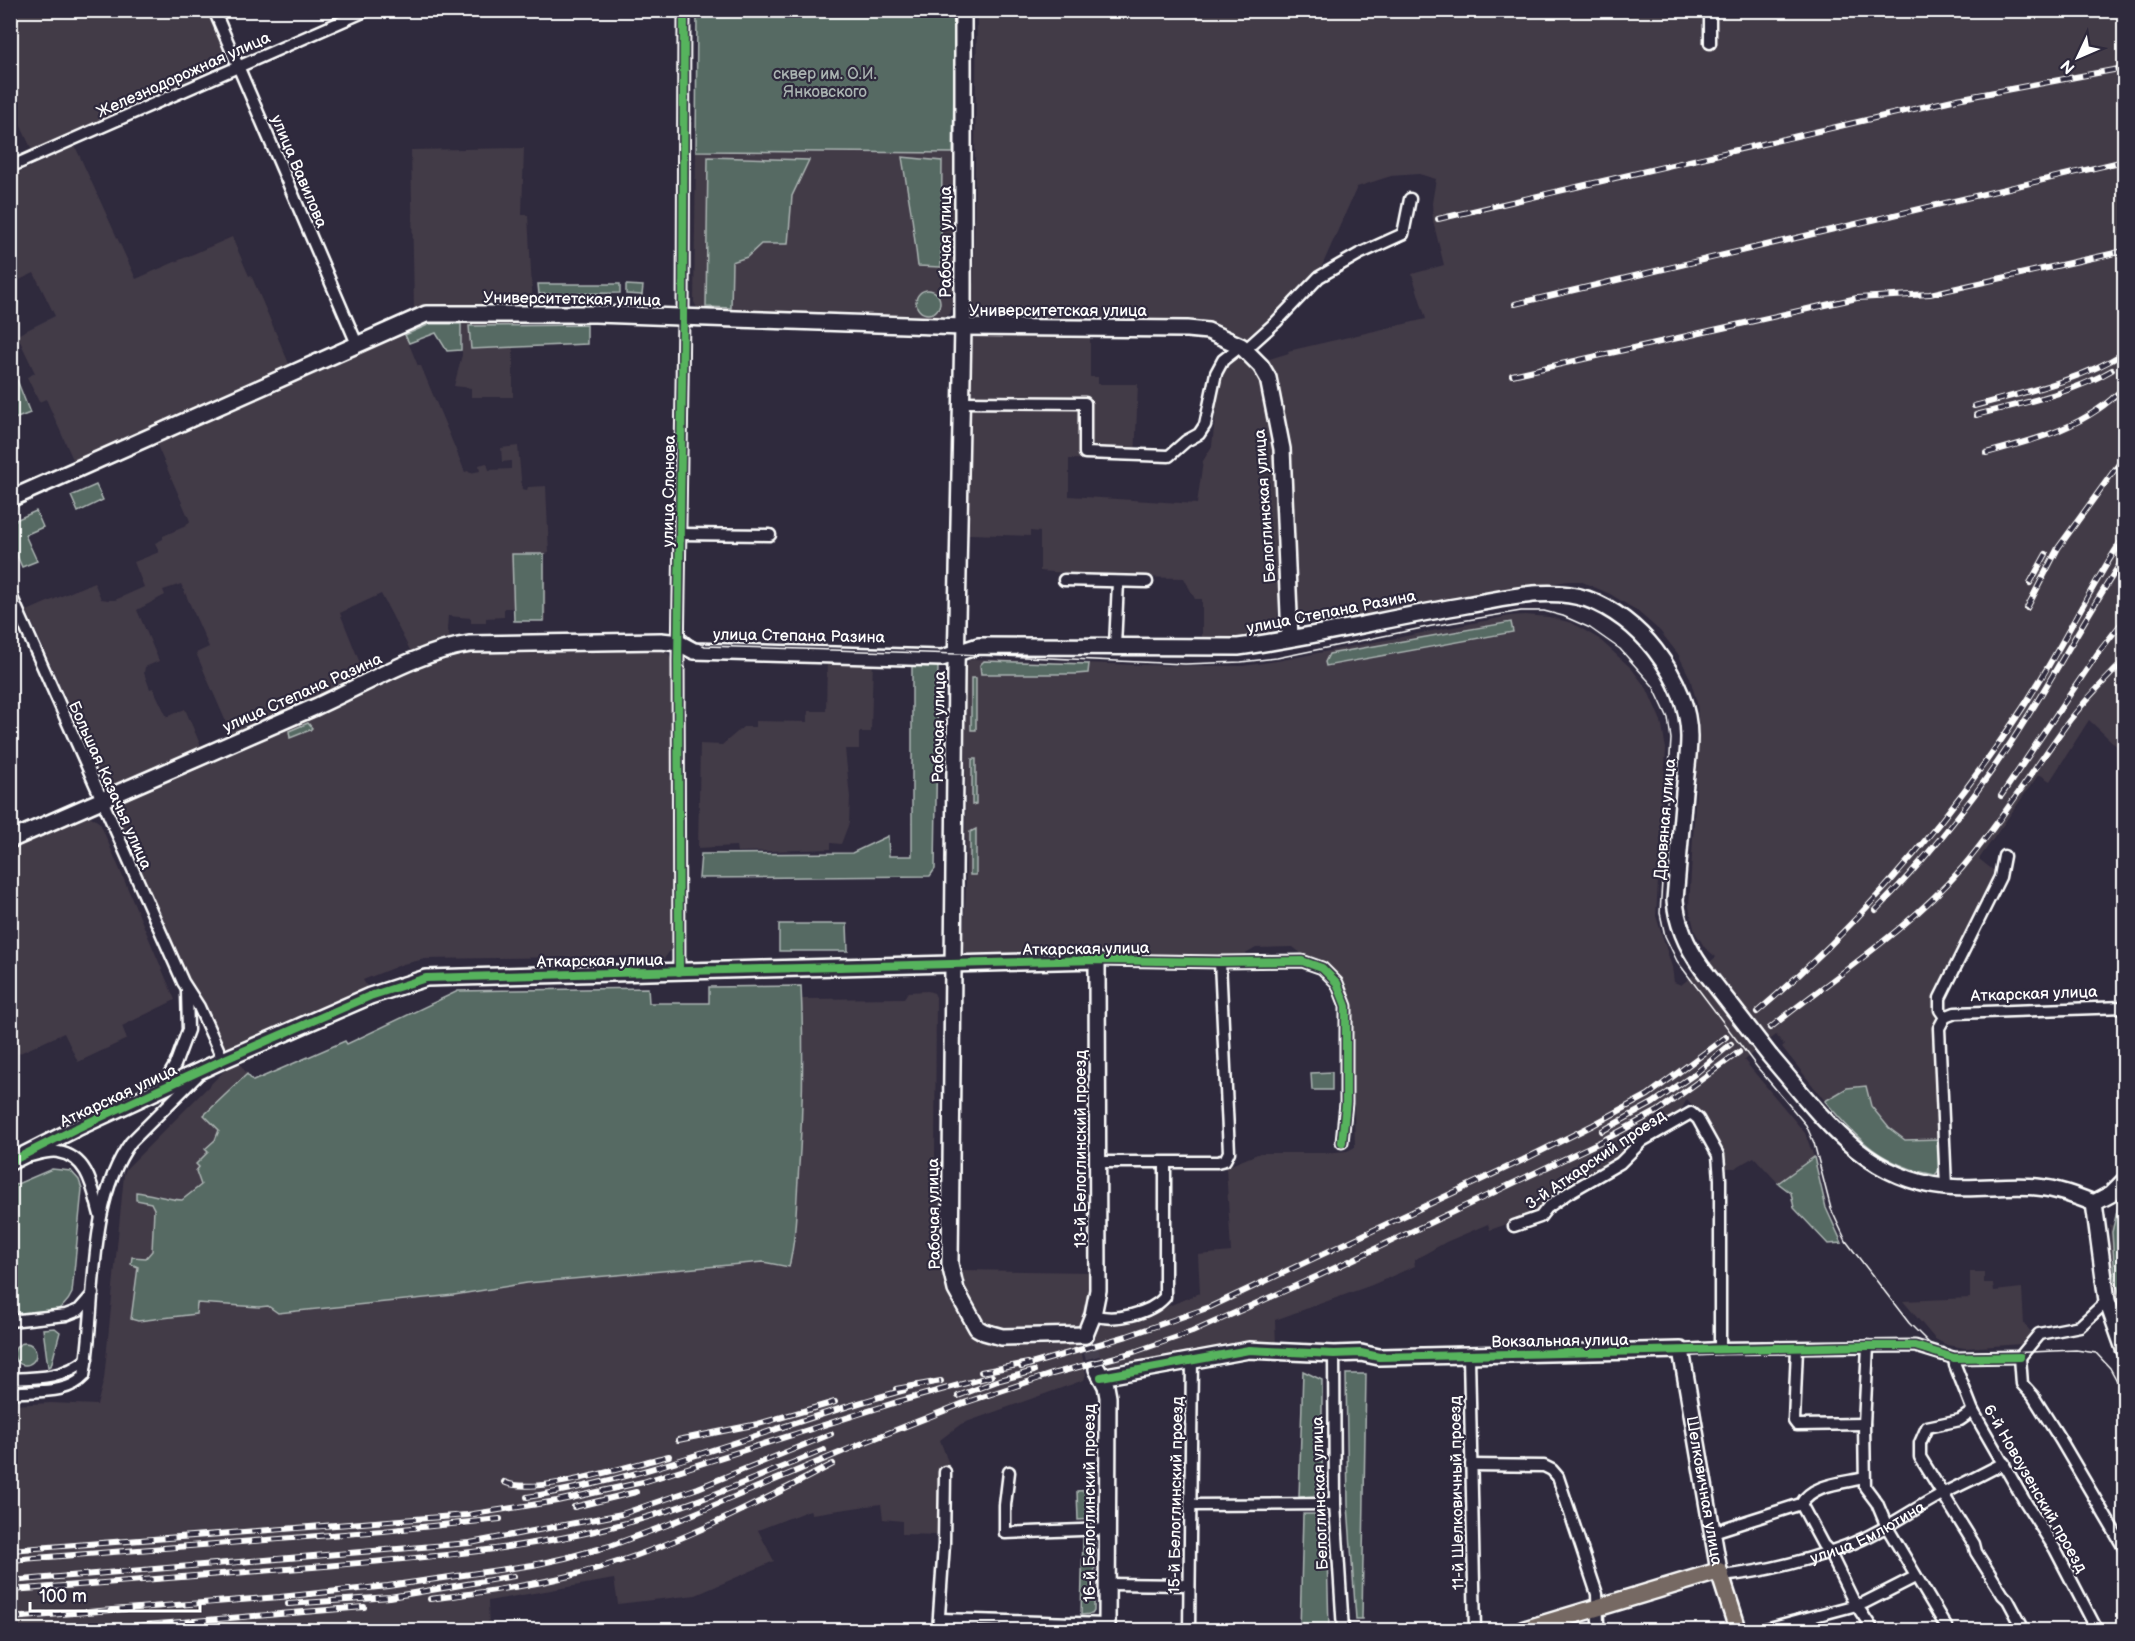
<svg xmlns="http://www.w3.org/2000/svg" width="2135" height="1641" font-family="'Balsamiq Sans',sans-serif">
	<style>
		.built { fill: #423a47 }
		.green { fill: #576a64; stroke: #abb4b2; stroke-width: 1.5 }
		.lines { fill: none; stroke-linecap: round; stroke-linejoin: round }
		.secondary-tunnel { stroke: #443f50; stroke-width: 15; stroke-dasharray: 15 8; stroke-linecap: butt }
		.street-casing { stroke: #fff; stroke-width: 15 }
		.secondary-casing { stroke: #fff; stroke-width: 20 }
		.primary-casing { stroke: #fff; stroke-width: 21 }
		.street { stroke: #2f2a3d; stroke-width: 10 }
		.secondary { stroke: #2f2a3d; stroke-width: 15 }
		.primary { stroke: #766964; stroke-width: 16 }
		.tram { stroke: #fff; stroke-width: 1.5 }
		.rail-casing { stroke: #fff; stroke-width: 6 }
		.rail { stroke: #2f2a3d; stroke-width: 4; stroke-dasharray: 11; stroke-linecap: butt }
		.secondary-bridge-casing { stroke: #fff; stroke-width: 20; stroke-linecap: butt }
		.secondary-bridge { stroke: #2f2a3d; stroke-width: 15 }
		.cycleway-casing { stroke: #2f2a3d; stroke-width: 11 }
		.cycleway { stroke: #56b35d; stroke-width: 8 }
		.labels { text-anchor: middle; stroke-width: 4.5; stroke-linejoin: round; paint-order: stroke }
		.park-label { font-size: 16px; fill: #abb4b2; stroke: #2f2a3d }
		.street-label { font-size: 16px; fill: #fff; stroke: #2f2a3d }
	</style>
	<rect width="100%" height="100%" fill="#2f2a3d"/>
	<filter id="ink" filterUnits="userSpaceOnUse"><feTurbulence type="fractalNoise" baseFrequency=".0167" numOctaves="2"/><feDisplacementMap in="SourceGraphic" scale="12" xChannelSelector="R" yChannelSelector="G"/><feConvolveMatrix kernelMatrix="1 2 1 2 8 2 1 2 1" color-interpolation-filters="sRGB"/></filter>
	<g filter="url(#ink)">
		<g class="built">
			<polygon points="11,10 207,11 225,53 225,60 221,65 32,150 11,105"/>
			<polygon points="1702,10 1702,40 1717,41 1718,11 2124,11 2124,753 2089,720 2050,781 2039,774 1979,859 1998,874 1933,1011 1937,1014 1935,1032 1939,1139 1905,1140 1889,1128 1870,1106 1847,1088 1825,1101 1782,1047 1784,1045 1776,1035 1744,1060 1805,1133 1814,1157 1778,1183 1754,1157 1735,1168 1724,1168 1702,1117 1687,1099 1679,1114 1618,1159 1559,1190 1555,1198 1538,1213 1490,1230 1488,1224 1446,1242 1414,1260 1415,1266 1372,1285 1275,1320 1276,1344 1107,1369 1103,1366 1094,1341 1098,1328 1103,1324 1147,1315 1200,1293 1198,1255 1231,1252 1226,1167 1260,1153 1323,1153 1347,1151 1355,1147 1353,1078 1348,1049 1351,1001 1342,981 1325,964 1307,958 1293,947 1256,948 1242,956 1221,957 973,957 965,953 963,944 966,887 965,668 969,660 976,659 1135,665 1243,666 1277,661 1510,616 1525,615 1549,617 1572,623 1599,639 1631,668 1647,689 1661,721 1666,749 1656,916 1672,967 1674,982 1681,985 1716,957 1705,948 1695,932 1689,907 1699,736 1697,703 1690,678 1678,654 1660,631 1636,610 1610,594 1580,581 1568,581 1314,624 1299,616 1295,607 1266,360 1289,353 1288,351 1426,319 1412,274 1444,265 1433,221 1432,203 1436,179 1419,174 1391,176 1357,187 1322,266 1261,332 1249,343 1223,328 1202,322 982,319 976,316 973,309 977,11"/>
			<polygon points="75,146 136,279 232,237 249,276 251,275 290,366 75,464 46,399 39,402 27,377 35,373 17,335 55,316 34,273 11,284 11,176"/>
			<polygon points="524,148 522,215 528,215 533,308 426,307 414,309 411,150"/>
			<polygon points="696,151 953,153 953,304 950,314 938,319 703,311 697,308 694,302"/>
			<polygon points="462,321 513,321 513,397 471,397 471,388 454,386 462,355"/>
			<polygon points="404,332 418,366 421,366 465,472 468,471 470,473 480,471 479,465 487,463 489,470 511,469 511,461 502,462 501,448 518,446 522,489 527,490 528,487 546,486 549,553 545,554 546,621 514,621 514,608 504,608 504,617 486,618 486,623 471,623 471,618 448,616 447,628 451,641 413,656 381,594 340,613 366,678 233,738 196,653 209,647 181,584 163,590 165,595 137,610 159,661 145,667 144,673 150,689 153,688 167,717 185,709 203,751 112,789 107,787 103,783 27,611 94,582 101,599 108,600 115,600 144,587 134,562 159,552 155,543 163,539 163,536 186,526 190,521 156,443"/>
			<polygon points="1090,333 1090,377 1098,377 1098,384 1138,384 1135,461 1069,459 1069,496 1197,504 1203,461 1212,446 1219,380 1226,363 1238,352 1247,359 1261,379 1273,432 1278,561 1278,625 1267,636 1238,639 1202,639 1202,599 1195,599 1184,578 1120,577 1040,571 1040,532 1030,531 1030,536 969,534 971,344 973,338 979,334"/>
			<polygon points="662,650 668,653 671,659 672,948 664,959 658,962 646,962 645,956 425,959 403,964 363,980 368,988 228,1049 217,1046 114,813 117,800 124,795 418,667 455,654 471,651"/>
			<polygon points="827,658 873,659 871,732 859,732 859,749 845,749 850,797 849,823 841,844 831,843 831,849 737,852 736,846 698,848 700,744 722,745 743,727 756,727 756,721 807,722 808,711 826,711"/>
			<polygon points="90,816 100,823 175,1000 122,1026 127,1039 78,1062 64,1033 11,1057 11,849"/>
			<polygon points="928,991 934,993 936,997 935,1160 942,1160 942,1267 952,1293 966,1325 972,1335 980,1341 1000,1342 1071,1340 1080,1345 1086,1374 1084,1380 961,1424 940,1440 952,1473 940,1476 939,1535 902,1534 902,1521 883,1519 881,1504 812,1514 810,1510 758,1530 774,1561 696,1595 618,1604 614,1579 488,1601 489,1630 11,1630 10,1403 12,1405 51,1403 97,1405 104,1379 124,1175 126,1169 224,1071 238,1061 247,1074 204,1115 219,1130 215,1140 205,1149 208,1152 196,1171 202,1185 182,1200 136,1200 151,1203 154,1209 152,1251 146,1258 140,1258 136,1279 138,1321 196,1314 196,1303 259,1307 268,1306 279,1313 454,1295 527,1283 763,1262 789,1267 794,1248 800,1159 804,1055 801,999 904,998 908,992"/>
			<polygon points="2110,1225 2124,1225 2124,1325 2116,1298 2110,1261"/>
			<polygon points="961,1270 1093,1272 1091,1301 1081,1328 1003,1332 988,1328 974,1312 963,1286"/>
			<polygon points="1970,1272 1984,1272 1984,1283 1993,1283 1994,1291 2022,1288 2024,1324 2032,1333 2022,1344 1965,1348 1947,1345 1935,1339 1903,1301 1970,1298"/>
		</g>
		<g class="green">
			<polygon points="697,11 955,11 953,153 696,151"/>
			<polygon points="708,157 809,160 792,196 788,244 761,244 747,257 732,262 731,308 706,307"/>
			<polygon points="902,157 942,161 941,267 918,266 912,218"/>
			<polygon points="620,284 620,293 539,294 538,284"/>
			<polygon points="626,285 643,286 642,295 626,294"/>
			<circle cx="928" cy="302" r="12"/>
			<polygon points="430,324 461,324 461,350 447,351 436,333 409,343 405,335"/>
			<polygon points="587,325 587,344 471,349 469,326"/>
			<polygon points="17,380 30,413 12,420 10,416 11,383"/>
			<polygon points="96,485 103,500 78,512 71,496"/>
			<polygon points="36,511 43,527 25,535 37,561 22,567 11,542 11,522"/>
			<polygon points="512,554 544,554 544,621 514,621"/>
			<polygon points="1511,622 1513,632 1326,666 1325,662 1329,654"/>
			<polygon points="912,661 938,665 935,869 930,876 699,878 701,854 852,853 888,836 889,856 912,856"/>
			<polygon points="984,661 1089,664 1088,673 1076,674 981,674 980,665"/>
			<rect x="971" y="678" width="5" height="52"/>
			<polygon points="308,723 312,728 310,730 290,738 289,731"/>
			<polygon points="972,759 976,759 976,804 972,805"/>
			<polygon points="976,829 976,875 970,875 970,832"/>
			<polygon points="779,924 847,924 848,951 779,951"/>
			<path d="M801,986C804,1051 803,1115 798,1180C796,1209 796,1238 789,1267L763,1262L527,1283L454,1295L278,1313L268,1306L259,1307L197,1303L196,1314L138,1321L131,1319L138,1267L131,1264L132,1257L146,1258L152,1251L154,1209L151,1203L136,1200V1192C153,1194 166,1199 182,1200L201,1185L196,1171L199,1167L196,1164L208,1152L205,1149L215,1140L219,1130L204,1115L247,1074L253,1081L345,1041L347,1044L458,991L648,988L649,1003H709V987Z"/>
			<polygon points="1332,1072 1332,1090 1312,1090 1311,1073"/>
			<path d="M1866,1086L1871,1106L1889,1128L1905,1140L1939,1139L1940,1169L1935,1175C1883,1165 1858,1141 1825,1101L1847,1088Z"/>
			<polygon points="1814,1157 1826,1208 1842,1243 1828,1244 1794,1208 1791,1193 1778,1183"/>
			<path d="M52,1169L71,1171L79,1180L82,1189L72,1293C61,1319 34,1315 11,1316L10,1187Z"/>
			<polygon points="2119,1203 2124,1204 2124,1311 2115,1278 2112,1232"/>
			<polygon points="55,1328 60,1332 51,1366 48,1367 43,1329"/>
			<circle cx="25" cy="1354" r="11"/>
			<polygon points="1303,1371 1322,1380 1322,1495 1299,1497"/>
			<polygon points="1346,1374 1366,1374 1362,1619 1356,1619 1348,1505"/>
			<polygon points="1093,1490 1093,1519 1078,1520 1077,1491"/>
			<polygon points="1303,1514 1326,1514 1329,1630 1300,1630"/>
			<polygon points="1083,1539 1092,1540 1095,1543 1094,1611 1092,1614 1081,1615"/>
		</g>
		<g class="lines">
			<polyline class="secondary-tunnel" points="1089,1343 1096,1368"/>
			<defs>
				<g id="street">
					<polyline points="214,10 357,344"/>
					<polyline points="1710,10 1710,43"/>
					<polyline points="10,167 368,10"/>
					<polyline points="1245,350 1276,322 1319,277 1359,254 1403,234 1410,199"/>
					<polyline points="961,402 1085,403 1085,453 1169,456 1186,441 1199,434 1205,425 1216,373 1223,360 1241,346"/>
					<polyline points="680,534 770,535"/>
					<polyline points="1064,580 1147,582"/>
					<polyline points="10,593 183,982 199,1007 223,1060"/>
					<polyline points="1115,646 1118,582"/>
					<polyline points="1097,960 1220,962 1302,961 1322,968 1337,983 1346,1006 1346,1103 1342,1142"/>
					<polyline points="679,972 678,661 683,318 684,10"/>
					<polyline points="1945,1017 1955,1013 2124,1007"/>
					<polyline points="161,1089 175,1065 188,1030 187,991"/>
					<path d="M30,1156C39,1154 50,1150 58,1152C89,1157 93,1190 100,1215"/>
					<polyline points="1098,1162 1217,1162 1225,1160 1229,1152 1220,962"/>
					<polyline points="1946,1187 1939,1028 1945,1017 1940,1010 1940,998 2000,877 2004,856"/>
					<polyline points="1514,1226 1540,1217 1547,1208 1568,1193 1620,1163 1642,1141 1691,1113 1698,1119 1718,1155 1720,1179 1720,1348"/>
					<path d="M1093,1315C1114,1322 1150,1314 1165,1297V1163"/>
					<polyline points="10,1321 66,1315 79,1310 93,1294"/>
					<polyline points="1868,1346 1864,1424 1865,1487 1877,1503 1887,1527 1948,1630"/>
					<polyline points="1797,1348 1794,1421 1797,1425 1864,1424"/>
					<polyline points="1681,1350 1720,1348 1915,1346 1954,1358 2020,1357"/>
					<polyline points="1334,1354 1335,1504 1343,1630"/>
					<polyline points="1469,1356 1475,1630"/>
					<polyline points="2020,1357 2022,1384 2033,1396 2060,1439 2124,1548"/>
					<polyline points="2020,1357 2039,1334 2080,1326 2107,1301"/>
					<polyline points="1954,1358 1955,1365 1973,1411 2024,1500 2055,1549 2097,1630"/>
					<path d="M10,1379C38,1378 65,1378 87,1359"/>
					<path d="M10,1393C35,1390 67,1395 84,1376C97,1303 86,1203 131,1142L197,1076"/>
					<polyline points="1973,1411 1960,1420 1927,1427 1920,1443 1920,1457 1974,1544 1976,1552 2003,1595 2008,1600 2024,1630"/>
					<polyline points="1471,1465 1544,1466 1552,1470 1558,1477 1597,1594 1598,1623 1601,1630"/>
					<polyline points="1009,1472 1005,1505 1005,1533 1107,1529"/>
					<polyline points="1801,1504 1823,1545 1829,1551 1853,1600 1873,1630"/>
					<polyline points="1190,1505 1335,1504"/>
					<path d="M1713,1532L1801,1504C1812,1484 1843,1483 1864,1478"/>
					<path id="s1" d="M1721,1576C1763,1572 1806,1561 1846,1546C1881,1533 1910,1511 1942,1494C1963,1484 1983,1474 2004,1463"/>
					<polyline points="1107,1584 1189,1585"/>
					<polyline points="941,1619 1107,1624"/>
					<polyline points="938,1630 944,1544 945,1472"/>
					<polyline points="1189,1630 1192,1359"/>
					<polyline points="1762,1630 1864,1603 1915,1577"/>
				</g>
				<g id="secondary">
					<polyline points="963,10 963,327 956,670 950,1264 956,1290 977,1328 984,1332 1002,1337 1085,1335"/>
					<polyline points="10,499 426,314 595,314 963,327 1187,329 1208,331 1241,346 1261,366 1268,378 1282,449 1290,638"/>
					<path d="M10,840C112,795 213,752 315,707C362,686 419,651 470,644L661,641L679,643L694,651L942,658L978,646L1238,647C1314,637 1390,618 1466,605C1504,599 1548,586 1587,599C1613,608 1638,628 1655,650C1674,675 1689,706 1689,737C1689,755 1686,774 1684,792C1681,828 1678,864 1675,900C1677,926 1687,947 1702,968"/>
					<path d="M1770,1056C1821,1115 1862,1178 1945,1187C1976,1190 2007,1184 2037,1187C2058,1189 2076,1196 2094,1203"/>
					<polyline points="10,1162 77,1128 223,1060 370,996 426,978 1097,960 1098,1290 1093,1315 1085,1335"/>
					<polyline points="2094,1203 2107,1301 2124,1349"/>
					<polyline points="2094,1203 2111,1194 2124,1181"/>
					<polyline points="1097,1369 1106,1386 1108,1397 1107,1630"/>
					<path id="s2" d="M1101,1377L1249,1350L1334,1354L1361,1353L1379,1357L1681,1350L1719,1571"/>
				</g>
				<polyline id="primary" points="1523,1630 1719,1571 1738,1630"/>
			</defs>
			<use href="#street" class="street-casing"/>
			<use href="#secondary" class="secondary-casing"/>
			<use href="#primary" class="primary-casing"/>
			<use href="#street" class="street"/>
			<use href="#secondary" class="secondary"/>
			<use href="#primary" class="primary"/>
			<path class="tram" d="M681,10V317L678,617C681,633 690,640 705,646L957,654L1185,664L1241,662L1277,658L1432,626L1521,611H1544L1563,616L1590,628L1620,649L1653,686L1668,718L1671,739L1660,913L1665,936L1677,961L1757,1067L1806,1125L1814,1143L1831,1209L1846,1241L1909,1323L1930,1344L1946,1352L1964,1355L2076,1350L2096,1353L2110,1368L2124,1394"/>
			<defs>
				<g id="rail">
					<polyline points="1438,219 1957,99 2124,68"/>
					<polyline points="1515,304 2124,161"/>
					<polyline points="1512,375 1857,298 1930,294 2124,251"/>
					<path d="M1974,406C2025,392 2079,381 2124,353"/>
					<path d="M1976,415C2022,403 2071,394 2112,370"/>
					<path d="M1986,453C2036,440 2088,426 2124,387"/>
					<polyline points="2030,583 2046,554"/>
					<polyline points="2027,608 2058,548 2124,457"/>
					<polyline points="2001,796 2098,653 2124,620"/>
					<path d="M1876,910C1934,851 1988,781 2031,711C2063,660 2091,607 2124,558"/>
					<path d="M1757,1012C1860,925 1948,821 2022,709C2059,653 2087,592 2124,537"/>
					<path d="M1770,1028C1835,976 1907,931 1962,868C2000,823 2031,773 2066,725C2083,702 2104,681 2124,661"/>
					<polyline points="1602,1131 1653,1103 1696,1073 1731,1044"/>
					<polyline points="1021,1367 1127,1336 1210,1307 1523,1160 1593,1125 1648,1095 1726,1037"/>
					<polyline points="981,1372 1028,1363"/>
					<polyline points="896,1389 941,1381"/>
					<polyline points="958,1396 1000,1380 1034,1371"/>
					<polyline points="678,1440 758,1424 835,1402"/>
					<path d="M504,1482C535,1497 633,1464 669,1456"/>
					<path d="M527,1497C658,1477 778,1423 905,1390"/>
					<polyline points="574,1507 636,1492"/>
					<polyline points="10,1550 467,1515 557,1501 643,1482 897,1402 992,1376"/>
					<polyline points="10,1560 383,1531 500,1519"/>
					<polyline points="10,1581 470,1543 622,1514 698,1488 831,1434"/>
					<path d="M10,1590C107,1583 204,1575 300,1568C407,1559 516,1552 619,1525C690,1507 757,1477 824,1450"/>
					<path d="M430,1599C476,1593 523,1587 569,1576C662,1553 749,1508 833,1464"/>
					<polyline points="288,1604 390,1597 514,1576"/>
					<polyline points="10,1618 280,1597 388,1586 533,1565 565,1558 610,1546 667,1525 868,1441 964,1403 1052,1374 1131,1353 1192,1332 1318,1276 1602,1141 1658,1111 1739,1052"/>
					<polyline points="86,1630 364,1607"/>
				</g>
			</defs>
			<use href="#rail" class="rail-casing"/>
			<use href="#rail" class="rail"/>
			<defs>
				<polyline id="secondary-bridge" points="1702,968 1770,1056"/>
			</defs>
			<use href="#secondary-bridge" class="secondary-bridge-casing"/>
			<use href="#secondary-bridge" class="secondary-bridge"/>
			<defs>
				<g id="cycleway">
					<polyline points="679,972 678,661 683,318 684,10"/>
					<polyline points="10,1162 77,1128 223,1060 370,996 426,978 1097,960 1220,962 1302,961 1322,968 1337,983 1346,1006 1346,1103 1342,1142"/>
					<polyline points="1101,1377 1249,1350 1334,1354 1361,1353 1379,1357 1868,1346 1915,1346 1954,1358 2020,1357"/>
				</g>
			</defs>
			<use href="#cycleway" class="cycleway-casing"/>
			<use href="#cycleway" class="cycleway"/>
		</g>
	</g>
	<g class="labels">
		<g class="park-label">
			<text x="825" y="79">сквер им. О.И.<tspan x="825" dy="18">Янковского</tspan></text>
		</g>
		<g class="street-label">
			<text transform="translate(183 74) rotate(-24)" y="6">Железнодорожная улица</text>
			<text transform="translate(300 171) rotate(67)" y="6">улица Вавилова</text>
			<text transform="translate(945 242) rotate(-90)" y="6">Рабочая улица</text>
			<text transform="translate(572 298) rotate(1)" y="6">Университетская улица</text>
			<text x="1058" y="316">Университетская улица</text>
			<text transform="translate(668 491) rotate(-89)" y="6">улица Слонова</text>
			<text transform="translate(1264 506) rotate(-94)" y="6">Белоглинская улица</text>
			<text transform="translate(1331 611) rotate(-11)" y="6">улица Степана Разина</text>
			<text transform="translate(799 635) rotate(1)" y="6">улица Степана Разина</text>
			<text transform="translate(302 692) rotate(-24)" y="6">улица Степана Разина</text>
			<text transform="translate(938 727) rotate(-89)" y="6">Рабочая улица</text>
			<text transform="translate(111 785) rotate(66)" y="6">Большая Казачья улица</text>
			<text transform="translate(1664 819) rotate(-85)" y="6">Дровяная улица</text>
			<text transform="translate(1086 948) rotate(-1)" y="6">Аткарская улица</text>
			<text transform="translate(600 960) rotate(-1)" y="6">Аткарская улица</text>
			<text transform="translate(2034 993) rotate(-2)" y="6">Аткарская улица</text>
			<text transform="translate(118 1095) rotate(-25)" y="6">Аткарская улица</text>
			<text transform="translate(1080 1149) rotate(-90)" y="6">13-й Белоглинский проезд</text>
			<text transform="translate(1595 1159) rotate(-34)" y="6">3-й Аткарский проезд</text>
			<text transform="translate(933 1214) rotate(-91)" y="6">Рабочая улица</text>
			<text transform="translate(1560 1340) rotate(-1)" y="6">Вокзальная улица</text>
			<text transform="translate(2036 1488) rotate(60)" y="6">6-й Новоузенский проезд</text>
			<text dy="6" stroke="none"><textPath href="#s2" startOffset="726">Шелковичная улица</textPath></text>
			<text transform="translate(1319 1493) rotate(-92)" y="6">Белоглинская улица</text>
			<text transform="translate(1456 1493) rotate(-91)" y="6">11-й Шелковичный проезд</text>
			<text transform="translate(1175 1495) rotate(-89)" y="6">15-й Белоглинский проезд</text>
			<text transform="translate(1089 1503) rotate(-90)" y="6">16-й Белоглинский проезд</text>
			<text dy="6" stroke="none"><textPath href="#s1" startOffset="154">улица Емлютина</textPath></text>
		</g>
	</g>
	<rect width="2135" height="1641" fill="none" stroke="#2f2a3d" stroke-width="36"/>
	<rect x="18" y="18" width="2099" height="1605" fill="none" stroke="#fff" stroke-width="2" filter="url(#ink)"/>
	<g transform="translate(2078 57) rotate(226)" stroke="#2f2a3d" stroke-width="4.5" paint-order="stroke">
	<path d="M0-4.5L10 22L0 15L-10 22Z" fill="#ffffff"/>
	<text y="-9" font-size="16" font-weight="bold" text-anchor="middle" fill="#ffffff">N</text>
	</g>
	<path d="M30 1602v9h170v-9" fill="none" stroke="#ffffff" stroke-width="3"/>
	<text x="39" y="1602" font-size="18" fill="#ffffff" stroke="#2f2a3d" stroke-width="4.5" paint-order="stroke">100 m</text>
</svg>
